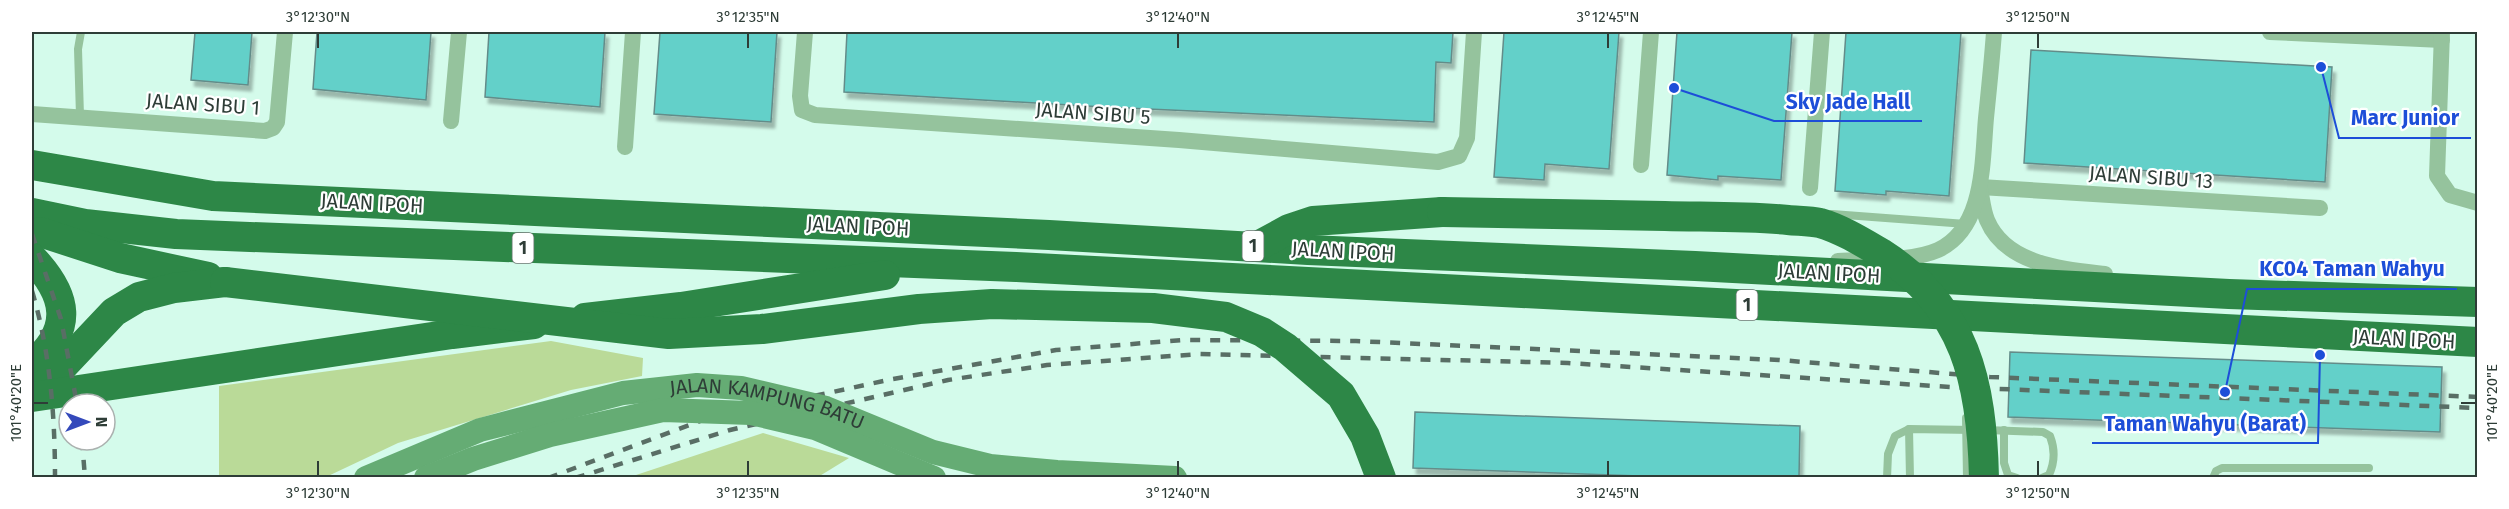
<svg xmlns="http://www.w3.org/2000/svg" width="2509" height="509" font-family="'Fira Sans',sans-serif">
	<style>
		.green { fill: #bada98 }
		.building { fill: #63d0c9; stroke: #638c89; stroke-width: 1.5; filter: url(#shadow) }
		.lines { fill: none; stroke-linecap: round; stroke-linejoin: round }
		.lane { stroke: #95c39d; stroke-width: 8 }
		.street { stroke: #95c39d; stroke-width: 16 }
		.highway { stroke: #2d8747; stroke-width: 30 }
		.rail { stroke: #596e65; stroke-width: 4.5; stroke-dasharray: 10 10; stroke-linecap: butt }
		.lane-bridge { stroke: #95c39d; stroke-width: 8 }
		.secondary-bridge { stroke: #65ac74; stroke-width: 24 }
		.highway-bridge { stroke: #2d8747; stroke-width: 30 }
		.ticks { fill: none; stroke: #2e3d37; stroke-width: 2 }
		.labels { text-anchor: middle; stroke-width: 4.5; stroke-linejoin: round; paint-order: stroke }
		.shield { fill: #fff; stroke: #6d7773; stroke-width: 1.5 }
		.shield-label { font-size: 18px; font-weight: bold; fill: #2e3d37 }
		.street-label { font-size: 20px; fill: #2e3d37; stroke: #fff }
		.leader { fill: none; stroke: #1d4ed8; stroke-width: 2 }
		.callout-dot { fill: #1d4ed8; stroke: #fff; stroke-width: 2 }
		.callout-label { font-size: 21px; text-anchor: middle; font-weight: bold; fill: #1d4ed8; stroke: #fff; stroke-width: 4.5; stroke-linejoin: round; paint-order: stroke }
		.neatline { fill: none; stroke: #2e3d37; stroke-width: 2 }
		.ticks-label { font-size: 15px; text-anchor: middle; fill: #2e3d37 }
	</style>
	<defs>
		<filter id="shadow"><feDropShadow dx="3.5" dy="6" stdDeviation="1.5" flood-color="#0004"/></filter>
	</defs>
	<rect width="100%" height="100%" fill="#d4fbeb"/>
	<g class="green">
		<polygon points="551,341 643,358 642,376 571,390 398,443 326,477 219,477 219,386"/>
		<polygon points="763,433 849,458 818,477 630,477"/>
	</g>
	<g class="building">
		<polygon points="195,32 252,32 248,85 191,80"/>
		<polygon points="317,32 431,32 426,100 313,89"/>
		<polygon points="489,32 605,32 600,107 485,97"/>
		<polygon points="660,32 777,32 771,122 654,114"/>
		<polygon points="847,32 1453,32 1451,63 1436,62 1434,122 1104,107 844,92"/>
		<polygon points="1504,32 1619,32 1609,169 1545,164 1544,180 1494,177"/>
		<polygon points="1677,32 1792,32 1781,180 1718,176 1718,180 1667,175"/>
		<polygon points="1846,32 1961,32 1949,196 1886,191 1886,195 1835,191"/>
		<polygon points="2031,50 2332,67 2325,182 2024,163"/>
		<polygon points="2010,352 2442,367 2440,432 2008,417"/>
		<polygon points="1415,412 1800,426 1799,477 1667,477 1413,468"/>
	</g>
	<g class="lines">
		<g class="lane">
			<polyline points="80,116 78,49 81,32"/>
			<polyline points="1832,214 1966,224"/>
			<polyline points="1909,429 1910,478"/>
			<path d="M1986,430L2043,432L2050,436C2055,449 2055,462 2049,475L2042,478"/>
			<polyline points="2004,430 2004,463 2008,475 2017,478"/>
			<polyline points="1887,478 1888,454 1895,436 1909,429 1973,430"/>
			<polyline points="2213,478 2216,471 2222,468 2369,468"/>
		</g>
		<g class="street">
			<polyline points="805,32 800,96 802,110 815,115 1179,140 1438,162 1459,156 1467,138 1474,32"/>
			<polyline points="2270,32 2442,40"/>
			<polyline points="2442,32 2437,176 2450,195 2478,203"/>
			<polyline points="32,114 265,131 273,128 277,122 285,32"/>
			<polyline points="451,121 459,32"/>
			<polyline points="625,147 633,32"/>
			<polyline points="1641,165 1651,32"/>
			<polyline points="1980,187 2320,208"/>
			<polyline points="1810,188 1822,32"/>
			<path d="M1980,188C1982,198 1983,210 1987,220C2006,265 2063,269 2105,274"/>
			<path d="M1838,261C1868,259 1911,262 1938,250C1985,228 1982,162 1986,118C1989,89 1992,60 1994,32"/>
		</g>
		<g class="highway">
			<polyline points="32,165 213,196 1049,235 1308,250 1695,266 2229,294 2478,302"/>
			<polyline points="32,213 85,224 176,234 1016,267 2478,342"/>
			<polyline points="40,232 120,258 208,277"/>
			<polyline points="1256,247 1289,229 1313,221 1442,212"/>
			<path d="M32,258C68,296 74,329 32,365"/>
			<polyline points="585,318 681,307 885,275"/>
			<polyline points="32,390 46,384 114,312 139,297 174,288 225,282"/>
			<polyline points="32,397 452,334 534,324"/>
		</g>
		<g class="rail">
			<polyline points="32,234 61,319 77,404"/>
			<path d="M32,291C50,351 55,415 55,478"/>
			<polyline points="82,440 85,478"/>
			<polyline points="548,478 703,420 888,380 1056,350 1183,340 1356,341 1779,360 1990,377 2478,397"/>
			<polyline points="575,478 730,430 948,380 1047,365 1200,354 1568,363 1950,387 2478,408"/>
		</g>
		<polyline class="lane-bridge" points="1966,418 1967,478"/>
		<g class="secondary-bridge">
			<path id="s1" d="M366,478L480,430L623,393L697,385L741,388L826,408L933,452L990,466L1057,472L1175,478"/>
			<polyline points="426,478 473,459 550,435 663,410 751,413 815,428 934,478"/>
		</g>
		<g class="highway-bridge">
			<path d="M1442,212C1516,213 1591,215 1665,216C1706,217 1747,216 1788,220C1798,221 1810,221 1820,223C1841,229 1862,242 1881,253C1966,307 1982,383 1984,478"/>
			<polyline points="225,282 669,334 762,329 919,309 992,304 1153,308 1226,317 1262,332 1285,347 1341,395 1365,436 1381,478"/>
		</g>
	</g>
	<path class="ticks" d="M318,33V48M748,33V48M1178,33V48M1608,33V48M2038,33V48M33,403H48M2461,403H2476M318,461V476M748,461V476M1178,461V476M1608,461V476M2038,461V476"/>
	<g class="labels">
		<g class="shield">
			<rect x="1242.5" y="231" width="21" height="30" rx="4.5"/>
			<rect x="512.5" y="233" width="21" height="30" rx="4.5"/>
			<rect x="1736.5" y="290" width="21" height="30" rx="4.5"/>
		</g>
		<g class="shield-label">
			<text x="1253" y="252">1</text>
			<text x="523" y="254">1</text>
			<text x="1747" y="311">1</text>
		</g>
		<g class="street-label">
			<text transform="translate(203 104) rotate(4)" y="7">JALAN SIBU 1</text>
			<text transform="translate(1093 113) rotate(4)" y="7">JALAN SIBU 5</text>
			<text transform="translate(2151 177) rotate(4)" y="7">JALAN SIBU 13</text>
			<text transform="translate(372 203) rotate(3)" y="7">JALAN IPOH</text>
			<text transform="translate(858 226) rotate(3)" y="7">JALAN IPOH</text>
			<text transform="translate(1343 251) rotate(3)" y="7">JALAN IPOH</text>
			<text transform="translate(1829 273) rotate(3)" y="7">JALAN IPOH</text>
			<text transform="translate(2404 339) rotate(3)" y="7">JALAN IPOH</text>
			<text dy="7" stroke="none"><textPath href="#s1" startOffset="418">JALAN KAMPUNG BATU</textPath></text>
		</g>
	</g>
	<path class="leader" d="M1674 88L1774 121H1922M2321 67L2339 138H2471M2225 392L2247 289H2457M2320 355L2318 443H2092"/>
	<g class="callout-dot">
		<circle cx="1674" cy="88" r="6"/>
		<circle cx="2321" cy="67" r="6"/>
		<circle cx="2225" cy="392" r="6"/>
		<circle cx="2320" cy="355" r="6"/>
	</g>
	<g class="callout-label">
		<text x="1848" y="109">Sky Jade Hall</text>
		<text x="2405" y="125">Marc Junior</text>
		<text x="2352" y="276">KC04 Taman Wahyu</text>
		<text x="2205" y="431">Taman Wahyu (Barat)</text>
	</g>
	<rect width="2509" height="509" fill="none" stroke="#ffffff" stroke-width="66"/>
	<g transform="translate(87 422) rotate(90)"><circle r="28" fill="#ffffff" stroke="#abb1af" stroke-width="1.5"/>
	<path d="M0-4.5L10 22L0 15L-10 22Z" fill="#3449bb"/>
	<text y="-9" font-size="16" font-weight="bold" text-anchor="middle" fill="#2e3d37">N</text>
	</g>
	<rect x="33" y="33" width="2443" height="443" class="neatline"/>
	<g class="ticks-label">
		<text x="318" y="22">3°12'30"N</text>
		<text x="748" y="22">3°12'35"N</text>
		<text x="1178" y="22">3°12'40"N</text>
		<text x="1608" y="22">3°12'45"N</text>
		<text x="2038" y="22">3°12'50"N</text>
		<text transform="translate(2492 403) rotate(-90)" y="5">101°40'20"E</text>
		<text transform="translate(16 403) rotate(-90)" y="5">101°40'20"E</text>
		<text x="318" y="498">3°12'30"N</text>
		<text x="748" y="498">3°12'35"N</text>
		<text x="1178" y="498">3°12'40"N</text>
		<text x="1608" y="498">3°12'45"N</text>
		<text x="2038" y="498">3°12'50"N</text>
	</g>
</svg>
